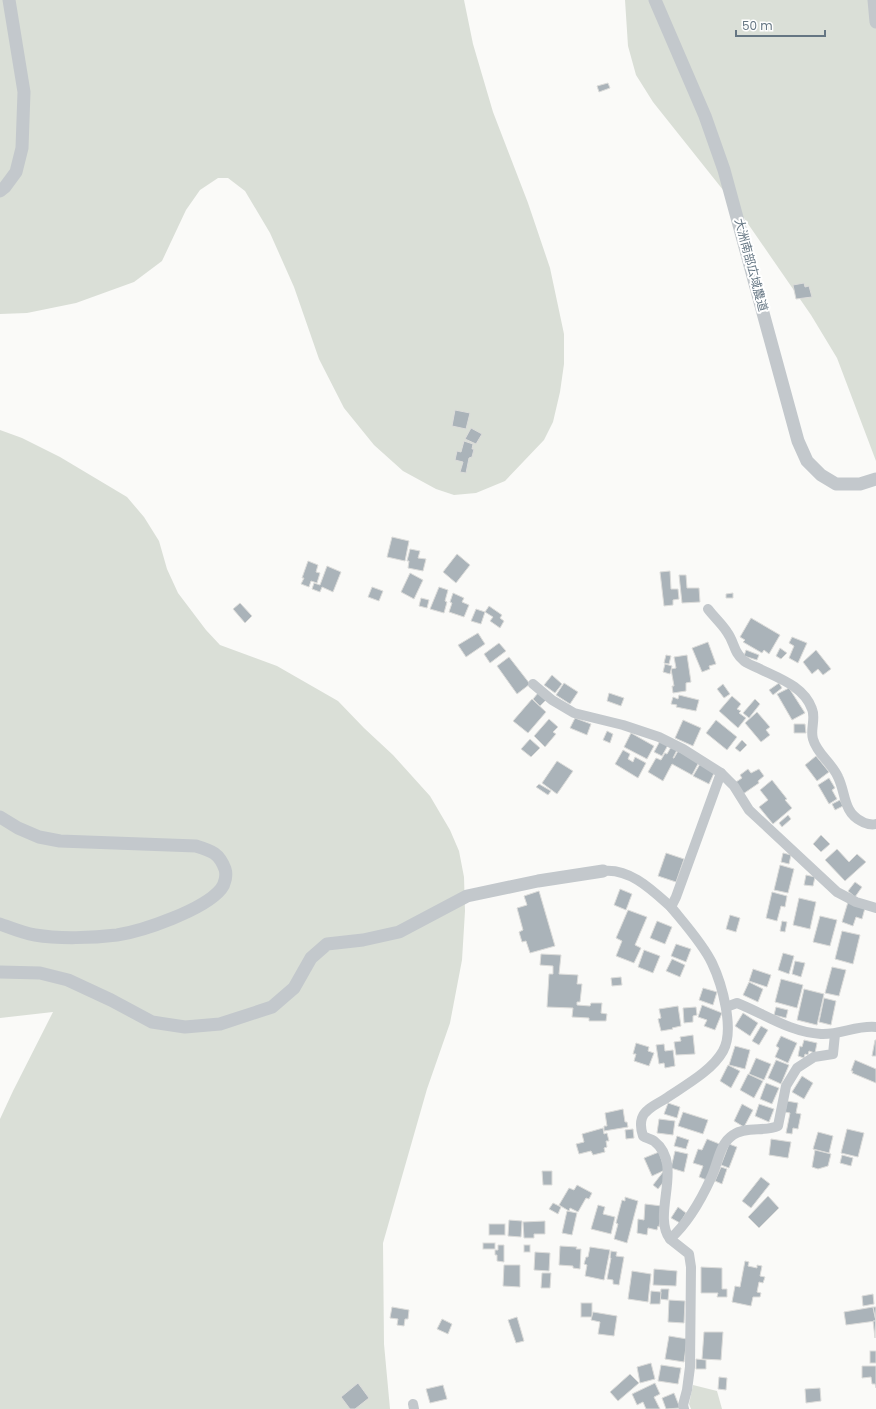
<svg xmlns="http://www.w3.org/2000/svg" width="876" height="1409" font-family="Poppins,'Noto Sans JP',sans-serif">
	<style>
		.green { fill: #dadfd7 }
		.building { fill: #aab3b9; stroke: #dcdcda }
		.lines { fill: none; stroke-linecap: round; stroke-linejoin: round }
		.minor { stroke: #c3c8cc; stroke-width: 10 }
		.tertiary { stroke: #c3c8cc; stroke-width: 13 }
		.labels { text-anchor: middle; stroke-width: 4; stroke-linejoin: round; paint-order: stroke }
		.street-label { font-size: 12px; fill: #657683; stroke: #fff }
	</style>
	<rect width="100%" height="100%" fill="#fafaf8"/>
	<g class="green">
		<polygon points="0,0 464,0 473,44 493,112 528,203 550,268 564,334 564,364 560,392 553,422 544,440 505,481 476,493 454,495 436,489 403,471 374,445 344,408 319,359 294,287 270,233 245,191 228,178 218,178 200,190 186,210 162,261 134,282 76,303 27,313 0,314"/>
		<polygon points="625,0 874,0 876,3 876,461 837,358 811,315 735,205 653,102 636,75 628,46"/>
		<polygon points="0,430 22,438 60,457 127,497 144,517 159,541 167,569 178,593 206,630 220,645 277,666 338,701 364,728 393,755 430,796 450,830 459,851 464,877 465,911 462,960 450,1023 427,1089 383,1243 384,1344 390,1409 0,1409 0,1119 13,1091 53,1012 0,1018"/>
		<polygon points="693,1385 717,1391 722,1409 691,1409 689,1404"/>
	</g>
	<g class="building">
		<polygon points="608,83 610,88 599,92 597,86"/>
		<polygon points="804,283 805,287 809,286 812,297 796,299 793,285"/>
		<polygon points="455,410 470,413 466,429 452,426"/>
		<polygon points="471,428 482,434 476,444 465,439"/>
		<polygon points="464,441 473,444 472,449 474,449 472,457 469,458 466,473 460,472 463,462 455,460 457,451 461,452"/>
		<polygon points="392,537 409,541 405,561 387,557"/>
		<polygon points="410,549 420,551 418,558 426,559 423,571 408,568 409,561 407,561"/>
		<polygon points="457,554 470,565 456,583 443,572"/>
		<polygon points="308,561 318,565 316,572 320,573 317,583 311,581 309,587 301,584 304,578 302,578"/>
		<polygon points="327,566 341,572 333,592 322,587 320,592 312,589 314,583 320,585"/>
		<polygon points="670,571 671,589 678,589 679,599 673,600 673,605 664,606 660,572"/>
		<polygon points="410,573 423,580 414,599 401,592"/>
		<polygon points="679,575 686,575 687,588 699,588 700,602 682,603"/>
		<polygon points="372,587 383,591 379,601 368,597"/>
		<polygon points="439,587 448,590 445,601 447,602 444,613 430,609"/>
		<polygon points="453,593 464,598 462,602 469,605 464,617 449,612 452,603 450,602"/>
		<polygon points="733,593 733,598 726,598 726,594"/>
		<polygon points="421,598 429,600 427,608 419,606"/>
		<polygon points="240,603 252,616 245,623 233,609"/>
		<polygon points="489,606 502,615 500,618 504,621 500,628 490,621 493,617 485,612"/>
		<polygon points="476,609 485,612 481,624 471,621"/>
		<polygon points="751,618 780,635 769,654 764,650 762,653 743,642 745,640 740,637"/>
		<polygon points="478,633 485,644 466,657 458,645"/>
		<polygon points="792,637 807,643 798,663 789,658 794,646 789,643"/>
		<polygon points="708,642 716,664 709,666 710,669 702,672 692,648"/>
		<polygon points="499,643 506,651 490,663 484,654"/>
		<polygon points="780,648 787,653 781,659 776,656"/>
		<polygon points="746,650 759,655 757,660 744,656"/>
		<polygon points="816,650 831,669 823,675 818,669 812,674 803,662"/>
		<polygon points="666,655 671,656 669,664 664,663"/>
		<polygon points="687,655 691,682 686,683 686,691 673,693 672,686 674,686 671,669 676,668 674,657"/>
		<polygon points="509,657 530,684 517,694 497,666"/>
		<polygon points="665,664 672,666 670,674 663,672"/>
		<polygon points="552,675 562,684 555,693 544,685"/>
		<polygon points="564,683 578,692 570,704 556,695"/>
		<polygon points="779,683 782,688 773,695 769,690"/>
		<polygon points="723,684 730,694 724,698 717,689"/>
		<polygon points="789,688 805,713 792,720 777,694"/>
		<polygon points="538,693 546,700 540,706 533,699"/>
		<polygon points="609,693 624,698 621,706 607,701"/>
		<polygon points="679,695 699,700 696,711 676,707 677,705 671,704 673,697 678,699"/>
		<polygon points="732,696 741,704 737,709 741,711 739,713 746,718 738,728 719,711"/>
		<polygon points="532,699 546,712 528,733 513,721"/>
		<polygon points="755,699 760,704 749,718 743,713"/>
		<polygon points="757,712 770,727 766,730 770,735 761,742 745,723"/>
		<polygon points="575,718 591,724 587,735 570,728"/>
		<polygon points="549,719 558,727 553,732 556,734 545,747 534,736"/>
		<polygon points="683,720 701,728 693,746 675,738"/>
		<polygon points="716,720 737,737 727,750 706,733"/>
		<polygon points="794,724 805,724 806,733 794,733"/>
		<polygon points="607,731 613,734 610,743 603,740"/>
		<polygon points="631,733 654,746 647,759 624,747"/>
		<polygon points="530,739 540,748 531,757 521,749"/>
		<polygon points="742,740 747,745 740,752 735,748"/>
		<polygon points="660,741 668,745 662,756 654,752"/>
		<polygon points="671,747 677,750 673,758 674,758 678,751 699,762 692,775 672,764 663,781 648,772 656,758 661,760 665,753 667,754"/>
		<polygon points="623,750 630,754 628,759 633,762 635,757 646,763 638,778 615,764"/>
		<polygon points="816,756 829,772 817,781 805,765"/>
		<polygon points="557,761 573,771 557,794 542,783"/>
		<polygon points="700,764 715,771 709,784 693,776"/>
		<polygon points="748,769 751,773 759,769 764,776 758,781 759,783 743,794 736,782 742,778 740,775"/>
		<polygon points="829,778 835,788 832,790 837,799 829,804 818,785"/>
		<polygon points="772,780 787,799 785,800 792,808 773,824 759,807 768,800 760,790"/>
		<polygon points="539,784 551,791 548,795 536,787"/>
		<polygon points="840,800 843,806 835,810 832,804"/>
		<polygon points="788,815 791,819 782,827 779,823"/>
		<polygon points="821,835 830,844 821,852 813,844"/>
		<polygon points="837,849 849,862 857,854 866,862 845,881 825,860"/>
		<polygon points="666,853 684,859 676,882 658,876"/>
		<polygon points="783,853 791,855 789,864 781,862"/>
		<polygon points="780,865 794,869 788,893 774,890"/>
		<polygon points="806,875 815,877 813,886 804,885"/>
		<polygon points="855,882 862,887 855,897 848,891"/>
		<polygon points="620,889 632,894 626,910 614,905"/>
		<polygon points="539,891 555,946 530,953 526,941 522,942 519,932 523,930 517,908 527,905 524,896"/>
		<polygon points="772,892 787,896 785,907 781,906 777,921 766,918"/>
		<polygon points="799,898 816,902 810,929 793,925"/>
		<polygon points="848,902 865,908 862,919 856,917 853,926 842,922"/>
		<polygon points="628,910 647,917 635,945 641,948 634,963 616,956 622,941 616,938"/>
		<polygon points="730,915 740,918 736,932 726,929"/>
		<polygon points="820,916 837,920 830,946 813,942"/>
		<polygon points="657,921 672,927 665,944 650,938"/>
		<polygon points="782,921 787,922 785,932 780,931"/>
		<polygon points="842,931 860,935 853,964 835,959"/>
		<polygon points="676,944 691,949 686,962 671,956"/>
		<polygon points="644,950 660,956 653,973 638,967"/>
		<polygon points="783,953 794,956 789,974 778,970"/>
		<polygon points="541,954 561,955 559,974 578,975 577,984 582,984 580,1002 577,1002 577,1005 590,1006 591,1003 602,1003 601,1013 607,1014 606,1021 589,1021 589,1018 572,1017 573,1008 547,1007 549,974 553,974 553,966 540,965"/>
		<polygon points="672,959 685,965 680,977 666,971"/>
		<polygon points="795,961 805,963 801,977 792,974"/>
		<polygon points="832,967 846,970 839,996 825,993"/>
		<polygon points="753,969 771,975 767,987 749,981"/>
		<polygon points="621,977 622,985 612,986 611,978"/>
		<polygon points="781,979 803,985 797,1008 775,1002"/>
		<polygon points="749,982 763,989 758,1002 743,995"/>
		<polygon points="703,988 717,992 713,1005 699,1000"/>
		<polygon points="804,989 824,994 817,1025 797,1020"/>
		<polygon points="824,998 836,1001 831,1025 819,1022"/>
		<polygon points="702,1005 722,1013 715,1030 704,1026 707,1020 698,1017"/>
		<polygon points="678,1006 681,1026 672,1028 673,1029 661,1031 658,1019 661,1018 659,1009"/>
		<polygon points="696,1007 697,1015 693,1016 693,1022 684,1023 683,1008"/>
		<polygon points="776,1007 788,1010 786,1018 774,1015"/>
		<polygon points="743,1013 758,1023 750,1036 735,1026"/>
		<polygon points="761,1026 768,1030 759,1045 752,1041"/>
		<polygon points="693,1035 695,1054 676,1055 674,1042 681,1041 680,1037"/>
		<polygon points="781,1036 797,1043 788,1063 775,1057 779,1048 776,1046"/>
		<polygon points="804,1040 817,1043 815,1053 809,1051 808,1055 805,1054 804,1058 798,1056 800,1046 802,1047"/>
		<polygon points="875,1040 876,1040 876,1056 872,1056"/>
		<polygon points="636,1043 649,1047 648,1051 654,1053 649,1066 634,1061 636,1054 633,1054"/>
		<polygon points="664,1044 665,1051 673,1050 675,1066 665,1068 664,1063 659,1064 656,1045"/>
		<polygon points="735,1046 750,1050 745,1069 729,1065"/>
		<polygon points="756,1058 771,1064 764,1080 749,1074"/>
		<polygon points="776,1060 789,1065 781,1084 768,1078"/>
		<polygon points="855,1060 876,1069 876,1083 852,1073 853,1071 851,1071"/>
		<polygon points="728,1065 740,1071 731,1088 720,1081"/>
		<polygon points="748,1074 763,1081 754,1098 740,1090"/>
		<polygon points="802,1076 813,1083 804,1099 792,1092"/>
		<polygon points="766,1083 779,1088 772,1104 760,1099"/>
		<polygon points="787,1101 798,1103 796,1113 801,1114 798,1129 793,1128 792,1134 786,1133 790,1113 785,1112"/>
		<polygon points="668,1103 680,1107 677,1118 664,1114"/>
		<polygon points="742,1104 753,1110 744,1127 734,1121"/>
		<polygon points="759,1104 774,1109 769,1122 755,1116"/>
		<polygon points="623,1109 625,1122 627,1122 628,1127 604,1131 604,1126 607,1126 605,1113"/>
		<polygon points="683,1112 708,1120 703,1134 678,1126"/>
		<polygon points="659,1119 675,1121 673,1135 657,1133"/>
		<polygon points="603,1128 604,1134 607,1133 609,1141 606,1141 607,1147 604,1148 605,1152 593,1155 591,1151 579,1154 576,1144 584,1142 582,1134"/>
		<polygon points="633,1129 634,1138 626,1139 625,1130"/>
		<polygon points="847,1129 864,1133 858,1157 841,1153"/>
		<polygon points="818,1132 833,1136 829,1153 813,1149"/>
		<polygon points="677,1136 689,1140 686,1149 674,1146"/>
		<polygon points="707,1139 722,1145 709,1181 699,1177 703,1166 693,1163 698,1149 702,1150"/>
		<polygon points="771,1139 791,1142 788,1158 769,1155"/>
		<polygon points="729,1144 737,1147 729,1168 721,1165"/>
		<polygon points="815,1150 831,1154 828,1166 818,1169 812,1167"/>
		<polygon points="675,1151 688,1154 684,1172 671,1168"/>
		<polygon points="659,1152 665,1170 652,1176 644,1158"/>
		<polygon points="842,1155 853,1158 851,1166 840,1163"/>
		<polygon points="721,1167 727,1169 722,1184 715,1181"/>
		<polygon points="542,1171 552,1171 552,1185 543,1185"/>
		<polygon points="663,1172 668,1176 658,1189 653,1185"/>
		<polygon points="761,1177 770,1184 751,1208 742,1201"/>
		<polygon points="577,1185 592,1193 589,1199 586,1198 578,1212 570,1208 569,1211 559,1205 569,1188 574,1190"/>
		<polygon points="768,1196 779,1208 759,1228 748,1217"/>
		<polygon points="625,1197 638,1201 627,1243 614,1239 618,1224 616,1223 622,1200 625,1201"/>
		<polygon points="553,1203 561,1207 558,1214 549,1209"/>
		<polygon points="645,1204 662,1206 659,1227 658,1226 657,1230 648,1228 647,1235 637,1233 638,1219 644,1220"/>
		<polygon points="598,1205 605,1207 603,1214 615,1217 611,1234 591,1229"/>
		<polygon points="678,1207 686,1213 680,1223 671,1218"/>
		<polygon points="567,1211 577,1213 572,1235 562,1233"/>
		<polygon points="509,1220 522,1221 521,1237 508,1236"/>
		<polygon points="545,1221 545,1234 534,1234 534,1238 524,1238 523,1222"/>
		<rect x="489" y="1224" width="16" height="11"/>
		<rect x="483" y="1243" width="12" height="6"/>
		<polygon points="498,1245 504,1245 504,1262 497,1261 497,1255 495,1255 495,1250 498,1250"/>
		<rect x="524" y="1245" width="6" height="7"/>
		<polygon points="560,1246 577,1247 576,1249 581,1249 580,1269 573,1268 573,1266 559,1265"/>
		<polygon points="590,1247 610,1250 604,1280 585,1276 587,1265 584,1264 586,1257 588,1257"/>
		<polygon points="611,1251 617,1252 616,1256 624,1257 619,1285 613,1284 613,1280 607,1279 611,1258 610,1258"/>
		<polygon points="535,1252 550,1253 549,1271 534,1270"/>
		<polygon points="745,1261 749,1262 748,1266 757,1268 757,1265 762,1266 760,1276 765,1277 763,1283 759,1282 757,1292 761,1293 760,1297 753,1297 751,1306 732,1302 735,1286 740,1287"/>
		<polygon points="504,1265 520,1265 520,1287 503,1286"/>
		<polygon points="701,1267 722,1268 722,1289 727,1289 727,1297 717,1297 718,1293 701,1293"/>
		<polygon points="654,1269 677,1271 676,1286 653,1285"/>
		<polygon points="632,1271 651,1274 648,1302 628,1299"/>
		<polygon points="542,1273 551,1273 550,1288 541,1288"/>
		<polygon points="661,1289 669,1289 668,1300 660,1299"/>
		<polygon points="651,1291 661,1292 660,1304 650,1304"/>
		<polygon points="873,1294 874,1304 863,1306 862,1296"/>
		<polygon points="669,1300 685,1301 684,1323 668,1322"/>
		<rect x="581" y="1303" width="11" height="14"/>
		<polygon points="392,1307 409,1310 408,1319 405,1319 404,1326 397,1325 398,1319 390,1318"/>
		<polygon points="873,1307 876,1321 846,1325 844,1312"/>
		<polygon points="873,1307 876,1307 875,1338 873,1321 876,1321"/>
		<polygon points="593,1312 617,1316 614,1336 598,1334 600,1322 591,1320"/>
		<polygon points="517,1317 524,1341 516,1343 508,1320"/>
		<polygon points="442,1319 452,1324 448,1334 437,1329"/>
		<polygon points="704,1332 723,1332 721,1360 702,1359"/>
		<polygon points="669,1336 687,1339 684,1362 665,1359"/>
		<rect x="870" y="1351" width="6" height="12"/>
		<polygon points="696,1359 706,1360 706,1369 696,1369"/>
		<polygon points="651,1363 655,1379 640,1383 637,1367"/>
		<polygon points="661,1365 681,1368 678,1384 658,1381"/>
		<polygon points="862,1366 876,1366 876,1388 875,1384 872,1384 871,1377 862,1378"/>
		<polygon points="630,1374 639,1383 618,1401 610,1392"/>
		<polygon points="719,1377 727,1378 726,1390 718,1389"/>
		<polygon points="358,1383 369,1398 355,1409 350,1409 341,1397"/>
		<polygon points="655,1383 660,1394 654,1397 660,1409 646,1409 643,1402 637,1405 632,1394"/>
		<polygon points="443,1385 447,1399 430,1403 426,1389"/>
		<polygon points="820,1388 821,1401 806,1403 805,1389"/>
		<polygon points="674,1393 680,1408 666,1409 662,1398"/>
	</g>
	<g class="lines">
		<g class="minor">
			<path d="M708,609C714,617 722,624 727,632C735,643 733,652 744,661C748,664 753,666 758,668C778,678 804,686 812,709C816,718 810,730 813,739C817,754 832,763 838,777C846,793 843,812 861,821C865,824 872,825 876,824"/>
			<polyline points="533,684 552,700 574,713 623,725 659,737 683,749 721,773 734,786 749,810 837,892 856,902 876,908"/>
			<path d="M603,871C630,868 652,890 671,907"/>
			<path d="M726,1007L737,1003C765,1014 789,1032 821,1034C840,1035 857,1025 876,1027"/>
			<path d="M670,1239C651,1214 685,1165 654,1141C651,1139 646,1138 643,1136C641,1130 640,1124 642,1118C645,1109 657,1104 665,1099C684,1086 712,1071 723,1051C735,1030 722,984 712,963C703,944 684,923 671,907L676,897L721,773"/>
			<polyline points="413,1404 414,1409"/>
			<path d="M684,1409L683,1405L687,1390L690,1367L691,1267L689,1254L670,1239C688,1223 701,1200 711,1178C718,1164 719,1144 733,1135C745,1126 765,1132 778,1126L786,1086L797,1068L814,1057L833,1054L835,1034"/>
		</g>
		<g class="tertiary">
			<polyline points="655,0 705,116 724,170 798,441 807,461 821,475 836,484 860,484 876,479"/>
			<polyline points="874,0 876,22"/>
			<polyline points="0,191 5,187 16,172 22,148 24,92 9,0"/>
			<path d="M0,817L18,828L39,837L60,841L196,846C212,851 219,853 225,869C227,875 225,884 221,889C204,910 143,931 117,935C93,938 58,939 35,935C23,933 11,928 0,924"/>
			<polyline points="0,972 40,973 68,980 111,1000 152,1022 185,1027 220,1024 272,1007 294,988 311,958 327,944 363,940 399,932 467,896 538,881 603,871"/>
		</g>
	</g>
	<g class="labels">
		<g class="street-label">
			<text transform="translate(751 265) rotate(75)" y="4">大洲南部広域農道</text>
		</g>
	</g>
	<path d="M736 30v6h89v-6" fill="none" stroke="#657683" stroke-width="2"/>
	<text x="742" y="30" font-size="12" fill="#657683" stroke="#ffffff" stroke-width="3" paint-order="stroke">50 m</text>
</svg>
